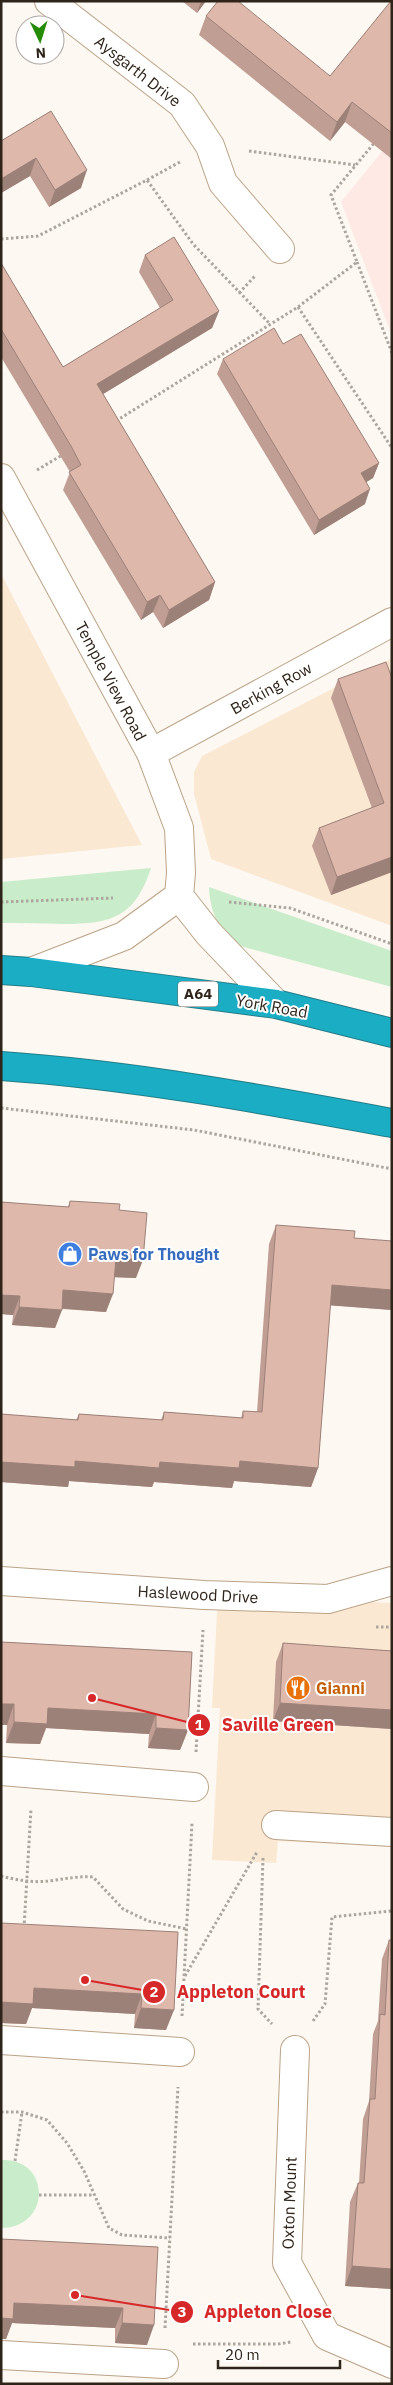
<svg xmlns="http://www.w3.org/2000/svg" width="393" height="2385" font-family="'IBM Plex Sans',sans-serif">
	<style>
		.built { fill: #fbe8d3 }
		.industrial { fill: #fee9e4 }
		.green { fill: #c9edcb }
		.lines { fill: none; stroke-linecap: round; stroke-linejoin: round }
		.street-casing { stroke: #bba387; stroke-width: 30 }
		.highway-casing { stroke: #217d88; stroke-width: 30 }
		.path { stroke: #aca69e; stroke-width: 3; stroke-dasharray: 2.5 2.5; stroke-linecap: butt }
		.street { stroke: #fff; stroke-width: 28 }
		.highway { stroke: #1aadc3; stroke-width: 28 }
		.wall { fill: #c09e94 }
		.shaded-wall { fill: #9c8178 }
		.building { fill: #dfb8ac; stroke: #9c8178 }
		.labels { text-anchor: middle; stroke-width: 4; stroke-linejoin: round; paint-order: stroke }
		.shield { fill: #fff; stroke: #6d665e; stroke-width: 1 }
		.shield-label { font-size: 15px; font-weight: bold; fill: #2e2419 }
		.street-label { font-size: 16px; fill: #2e2419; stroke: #fff }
		.shop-label { font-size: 16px; font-weight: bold; fill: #366cbe; stroke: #fff; text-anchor: start }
		.food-label { font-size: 16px; font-weight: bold; fill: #c56008; stroke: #fff; text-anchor: start }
		.leader { fill: none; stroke: #d62828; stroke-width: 2 }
		.callout-dot { fill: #d62828; stroke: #fff; stroke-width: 2 }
		.mark-label { font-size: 15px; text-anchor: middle; font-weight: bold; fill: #fff }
		.callout-label { font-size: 18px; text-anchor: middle; font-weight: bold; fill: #d62828; stroke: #fff; stroke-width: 4; stroke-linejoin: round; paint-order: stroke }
	</style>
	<rect width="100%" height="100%" fill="#fdf8f2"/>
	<g class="built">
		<polygon points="1,574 94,753 142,845 1,859"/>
		<polygon points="392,658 392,926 211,859 194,794 194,772 202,756"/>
		<polygon points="218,1594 392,1603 392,1847 278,1841 276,1863 212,1860 220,1708 212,1708"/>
	</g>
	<polygon class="industrial" points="392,139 392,336 341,202"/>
	<g class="green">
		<path d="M151,868C135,917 112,924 63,924C43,923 22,923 1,923V882Z"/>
		<path d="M209,887L392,951V987L240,946C219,930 210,914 209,887Z"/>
		<path d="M1,2160C50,2157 53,2227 1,2228Z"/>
	</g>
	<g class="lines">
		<defs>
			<g id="street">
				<polyline points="49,1 182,104 210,146 223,183 280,249"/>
				<polyline points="1,478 151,753 179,828 181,873 179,896 209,934 276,1004"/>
				<polyline points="151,753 392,622"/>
				<polyline points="31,972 124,936 179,896"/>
				<polyline points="1,1581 204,1595 328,1599 392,1581"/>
				<polyline points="1,1771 194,1787"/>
				<polyline points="276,1825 392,1832"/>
				<polyline points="1,2040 180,2052"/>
				<polyline points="295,2050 287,2263 327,2336 392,2364"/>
				<polyline points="1,2355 164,2364"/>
			</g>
			<g id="highway">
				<polyline points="1,970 31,972 276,1004 392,1033"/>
				<path d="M1,1066C133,1075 262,1099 392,1123"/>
			</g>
		</defs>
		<use href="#street" class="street-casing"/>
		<use href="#highway" class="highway-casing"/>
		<g class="path">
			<polyline points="249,151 355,165"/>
			<polyline points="147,180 180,162"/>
			<polyline points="1,239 38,236 147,180 193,244 270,324"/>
			<polyline points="357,262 392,353"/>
			<polyline points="239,293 256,275"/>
			<polyline points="298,307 392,448"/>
			<polyline points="116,421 298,307 357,262 331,195 375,142"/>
			<polyline points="37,470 64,454"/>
			<polyline points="1,902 113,898"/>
			<polyline points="229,902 290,908 392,944"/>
			<polyline points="1,1108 194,1130 392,1169"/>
			<polyline points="376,1627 392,1627"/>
			<polyline points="196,1752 203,1630"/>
			<polyline points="263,1858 258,2009 272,2024"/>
			<path d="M1,1876C16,1880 34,1883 49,1881C64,1879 77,1876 93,1877L123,1909L148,1921L187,1929"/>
			<polyline points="24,1928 31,1809"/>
			<polyline points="185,1976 257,1852"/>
			<polyline points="182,2016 192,1823"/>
			<polyline points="313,2021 325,2004 332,1917 392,1911"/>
			<polyline points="1,2112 22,2112 47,2120 67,2143 84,2171 109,2228 122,2235 170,2238"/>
			<polyline points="15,2161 22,2112"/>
			<polyline points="39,2195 94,2195"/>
			<polyline points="165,2328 178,2087"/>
			<polyline points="193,2344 278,2344 291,2342"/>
		</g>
		<use href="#street" class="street"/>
		<use href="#highway" class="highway"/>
	</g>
	<g class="wall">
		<polygon points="182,1 206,1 197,13"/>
		<polygon points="392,1 392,159 345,122 330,141 199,35 206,16 330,76"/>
		<polygon points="51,111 81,188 49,207 30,176 1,193 1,141"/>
		<polygon points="145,255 219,311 212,328 103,394 215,582 209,600 163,628 153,612 141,620 63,490 70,472 1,357 1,263 63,367 160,308 139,272"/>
		<polygon points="283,344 379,463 373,478 366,482 365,504 314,535 217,374 223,359"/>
		<polygon points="392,678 392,872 331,895 312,846 319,828 372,808 331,698 338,679"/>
		<polygon points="70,1201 119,1210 136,1278 114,1277 106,1312 62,1309 55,1328 12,1325 13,1315 1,1314 1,1202 68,1207"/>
		<polygon points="276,1225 354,1238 392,1310 330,1305 318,1468 311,1487 234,1481 232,1488 154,1482 152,1487 69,1481 68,1487 1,1482 1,1414 76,1420 79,1414 161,1420 164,1412 241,1418 243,1411 257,1412 269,1244"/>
		<polygon points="1,1642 192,1652 188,1730 180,1750 148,1748 149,1734 46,1728 40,1744 6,1743 7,1725"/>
		<polygon points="283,1643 392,1651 392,1729 273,1721 276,1662"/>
		<polygon points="178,1932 166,2030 134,2028 135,2014 32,2008 26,2024 1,2023"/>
		<polygon points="389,1940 392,2289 345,2286 350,2202 358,2183 359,2183 363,2119 369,2101 373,2034 378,2021 382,1959"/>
		<polygon points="1,2239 158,2247 147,2345 115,2343 115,2328 12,2323 6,2339 1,2339"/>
	</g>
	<g class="shaded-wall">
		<polygon points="201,1 206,1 197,13"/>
		<polygon points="352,102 345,122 330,141 337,122"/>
		<polygon points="36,158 30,176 1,193 1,179"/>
		<polygon points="87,170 81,188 49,207 55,190"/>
		<polygon points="219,311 212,328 90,402 97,384"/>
		<polygon points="379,463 373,478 355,489 361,473"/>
		<polygon points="370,489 365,504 314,535 319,520"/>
		<polygon points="215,582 209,600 163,628 169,610"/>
		<polygon points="160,595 153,612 141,620 147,602"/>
		<polygon points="392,857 392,872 331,895 337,877"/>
		<polygon points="116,1258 143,1260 136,1278 109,1277"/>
		<polygon points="332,1285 392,1290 392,1310 325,1305"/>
		<polygon points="63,1290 113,1294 106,1312 56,1308"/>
		<polygon points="1,1295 20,1296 13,1315 1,1314"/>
		<polygon points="19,1307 62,1310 55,1328 12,1325"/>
		<polygon points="75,1461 160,1462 240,1461 318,1468 311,1487 234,1481 232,1488 154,1482 152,1487 69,1481 68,1487 1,1482 1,1462"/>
		<polygon points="280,1703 392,1710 392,1729 273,1721"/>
		<polygon points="1,1704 14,1704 7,1725 1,1725"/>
		<polygon points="48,1708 156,1714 149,1734 46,1728 40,1744 6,1743 14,1722"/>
		<polygon points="156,1728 188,1730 180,1750 148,1748"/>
		<polygon points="34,1988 142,1994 135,2014 32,2008 26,2024 1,2023 1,2002"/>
		<polygon points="141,2008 174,2010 166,2030 134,2028"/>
		<polygon points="352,2266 392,2269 392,2289 345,2286"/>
		<polygon points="14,2303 123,2308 115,2328 12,2323 6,2339 1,2339 1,2318"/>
		<polygon points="122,2323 154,2325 147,2345 115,2343"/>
	</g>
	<g class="building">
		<polygon points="218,1 238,1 330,76 391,1 392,1 392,133 352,102 337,122 206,16"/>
		<polygon points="51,111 87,170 55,190 36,158 1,179 1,141"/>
		<polygon points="174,237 219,311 97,384 215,582 169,610 160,595 147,602 69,472 81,465 71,446 1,329 1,263 63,367 173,300 145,255"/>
		<polygon points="274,328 283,344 301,334 379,463 361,473 370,489 319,520 223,359"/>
		<polygon points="386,662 392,678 392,857 337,877 319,828 384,803 338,679"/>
		<polygon points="70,1201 120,1204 119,1210 147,1213 143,1260 116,1258 113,1294 63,1290 62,1310 19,1307 20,1296 1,1295 1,1202 69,1207"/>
		<polygon points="276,1225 355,1231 354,1238 392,1241 392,1290 332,1285 318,1468 240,1461 239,1468 160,1462 159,1468 75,1461 75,1467 1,1462 1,1414 78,1420 79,1414 163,1420 164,1412 243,1418 243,1411 262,1412"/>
		<polygon points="1,1642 192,1652 188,1730 156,1728 156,1714 48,1708 47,1724 14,1722 14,1704 1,1704"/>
		<polygon points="283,1643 392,1651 392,1710 280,1703"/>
		<polygon points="1,1923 178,1932 174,2010 141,2008 142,1994 34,1988 33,2004 1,2002"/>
		<polygon points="389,1940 392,1940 392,2269 352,2266 358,2183 364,2183 370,2099 375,2099 380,2014 385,2015"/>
		<polygon points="1,2239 158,2247 154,2325 122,2323 123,2308 14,2303 13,2319 1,2318"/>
	</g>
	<defs>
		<symbol id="shop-disc" viewBox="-11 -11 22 22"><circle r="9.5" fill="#3f7fe0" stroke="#fff"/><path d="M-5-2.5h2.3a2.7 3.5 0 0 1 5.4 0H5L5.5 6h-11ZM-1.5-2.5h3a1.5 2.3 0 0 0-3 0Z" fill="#fff"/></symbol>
		<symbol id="restaurant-disc" viewBox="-11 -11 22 22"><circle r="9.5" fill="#e8710a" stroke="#fff"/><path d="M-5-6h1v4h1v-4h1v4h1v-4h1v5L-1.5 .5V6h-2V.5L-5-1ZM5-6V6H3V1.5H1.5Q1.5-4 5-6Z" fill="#fff"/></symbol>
	</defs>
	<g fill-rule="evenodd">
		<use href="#shop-disc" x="56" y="1240" width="28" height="28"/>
		<use href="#restaurant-disc" x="284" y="1674" width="28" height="28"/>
	</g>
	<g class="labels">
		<rect class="shield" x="178" y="981.5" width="40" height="25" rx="4"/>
		<g class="shield-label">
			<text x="198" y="999">A64</text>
		</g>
		<g class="street-label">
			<text transform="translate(138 71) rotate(38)" y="6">Aysgarth Drive</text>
			<text transform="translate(111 681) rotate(62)" y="6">Temple View Road</text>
			<text transform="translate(271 688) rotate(-29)" y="6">Berking Row</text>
			<text transform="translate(272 1006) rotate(10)" y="6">York Road</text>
			<text transform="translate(198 1594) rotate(3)" y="6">Haslewood Drive</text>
			<text transform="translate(289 2203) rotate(-88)" y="6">Oxton Mount</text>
		</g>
		<g class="shop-label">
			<text x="88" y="1260">Paws for Thought</text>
		</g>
		<g class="food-label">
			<text x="316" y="1694">Gianni</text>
		</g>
	</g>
	<path class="leader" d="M92 1698L199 1725M85 1980L154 1992M75 2295L182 2312"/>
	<g class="callout-dot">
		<circle cx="92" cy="1698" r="5"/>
		<circle cx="85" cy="1980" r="5"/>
		<circle cx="75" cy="2295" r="5"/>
		<circle cx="199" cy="1725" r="12"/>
		<circle cx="154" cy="1992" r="12"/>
		<circle cx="182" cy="2312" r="12"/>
	</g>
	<g class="mark-label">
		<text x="199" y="1730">1</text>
		<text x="154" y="1997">2</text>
		<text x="182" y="2317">3</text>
	</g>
	<g class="callout-label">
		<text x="278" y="1731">Saville Green</text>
		<text x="241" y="1998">Appleton Court</text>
		<text x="268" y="2318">Appleton Close</text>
	</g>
	<rect width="393" height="2385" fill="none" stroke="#2e2419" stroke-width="5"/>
	<g transform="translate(40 40) rotate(176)"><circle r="24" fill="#ffffff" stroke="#aba7a3"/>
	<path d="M0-4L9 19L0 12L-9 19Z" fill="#248b05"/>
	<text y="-8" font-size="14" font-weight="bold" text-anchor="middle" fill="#2e2419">N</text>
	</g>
	<path d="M218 2360v8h122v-8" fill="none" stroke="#2e2419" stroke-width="2.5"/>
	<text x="225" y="2360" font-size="15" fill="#2e2419" stroke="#ffffff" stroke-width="4" paint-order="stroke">20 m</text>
</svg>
